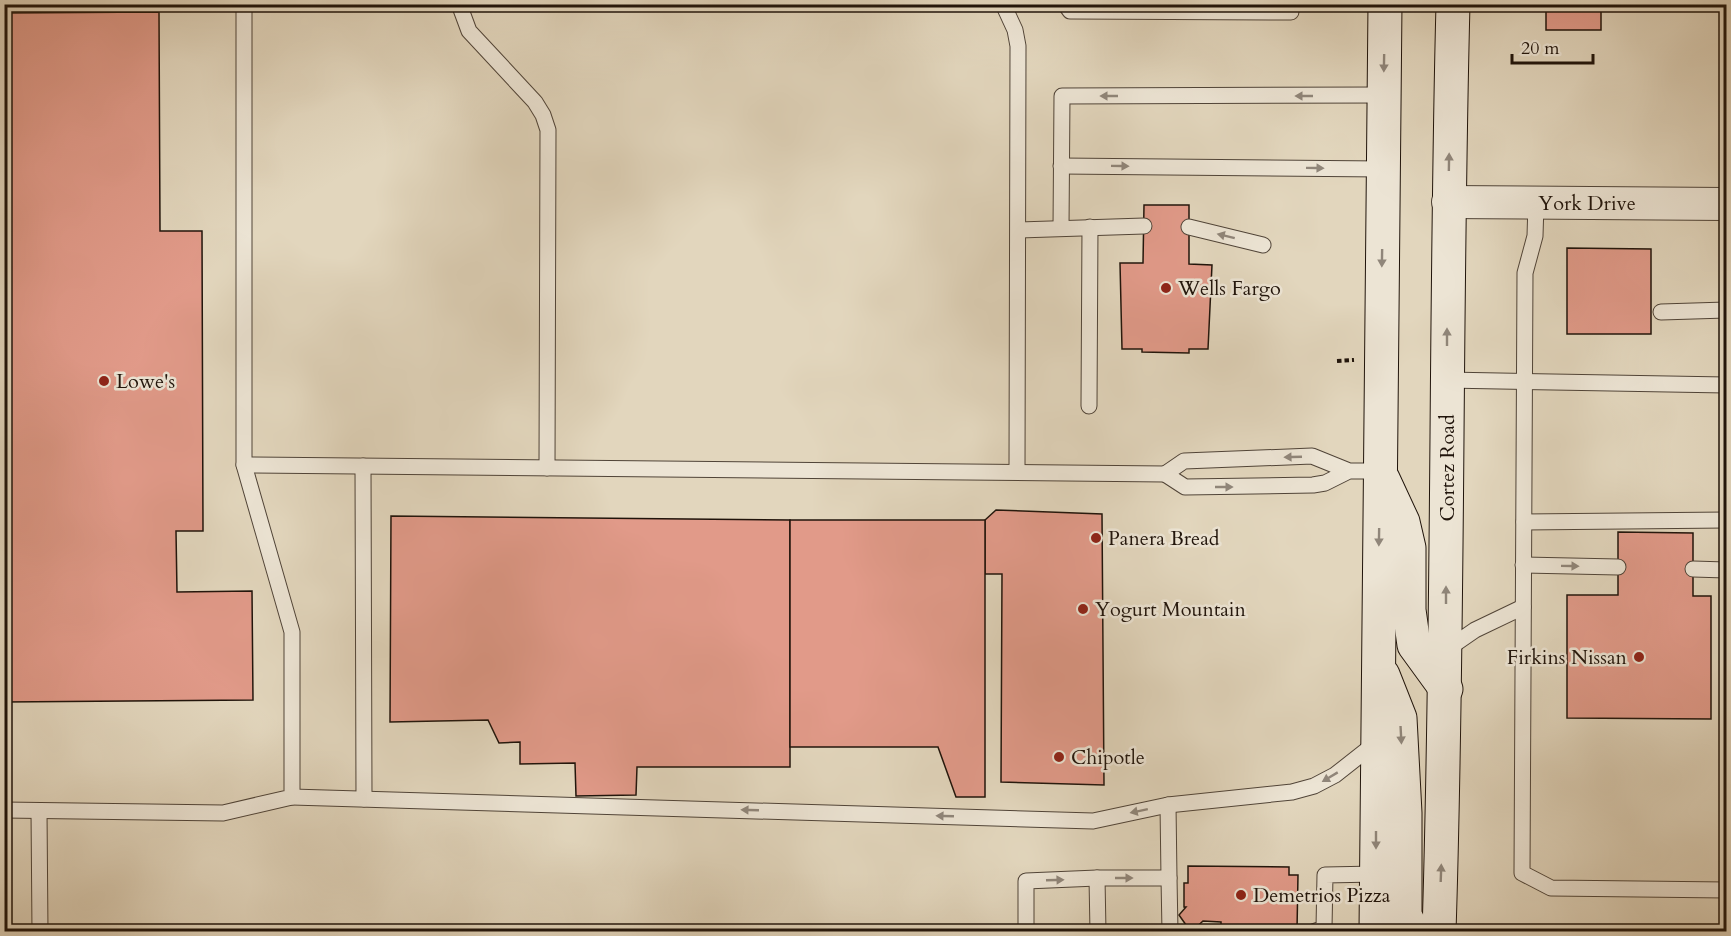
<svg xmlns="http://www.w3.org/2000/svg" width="1731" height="936" font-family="Cardo,serif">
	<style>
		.building { fill: #e19a89; stroke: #20140b; stroke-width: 1.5 }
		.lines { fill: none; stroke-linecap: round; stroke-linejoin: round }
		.service-casing { stroke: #504438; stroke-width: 17 }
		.minor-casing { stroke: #504438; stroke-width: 34 }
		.secondary-casing { stroke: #20140b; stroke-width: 35 }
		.path { stroke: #20140b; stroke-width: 4; stroke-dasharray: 4.5 3; stroke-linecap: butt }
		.service { stroke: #ece4d4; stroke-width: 15 }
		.minor { stroke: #ece4d4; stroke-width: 32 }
		.secondary { stroke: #ece4d4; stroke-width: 33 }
		.oneway { fill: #90867a }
		.poi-dot { fill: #8f2418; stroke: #ece4d4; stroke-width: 2 }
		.labels { text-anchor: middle; stroke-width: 5; stroke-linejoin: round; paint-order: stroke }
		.street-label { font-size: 20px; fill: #20140b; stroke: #ece4d4 }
		.poi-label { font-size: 20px; fill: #20140b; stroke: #ece4d4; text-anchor: start }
	</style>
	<rect width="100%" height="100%" fill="#e2d6bd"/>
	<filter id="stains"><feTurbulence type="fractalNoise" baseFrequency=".00333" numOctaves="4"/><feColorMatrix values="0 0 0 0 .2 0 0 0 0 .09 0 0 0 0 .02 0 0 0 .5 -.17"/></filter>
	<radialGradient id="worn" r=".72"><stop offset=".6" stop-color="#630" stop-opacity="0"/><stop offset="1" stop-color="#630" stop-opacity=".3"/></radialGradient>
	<g class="building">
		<rect x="1546" y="4" width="55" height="26"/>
		<polygon points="159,12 160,231 202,231 203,531 176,531 177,592 252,591 253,700 4,702 4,13"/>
		<polygon points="1144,205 1189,205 1189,264 1212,265 1208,349 1189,349 1189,353 1142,352 1142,349 1122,349 1120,263 1143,263"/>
		<polygon points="1567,248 1651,249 1651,334 1567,334"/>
		<polygon points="996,510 1102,514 1104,785 1001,782 1002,574 985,574 985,520"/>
		<polygon points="391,516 790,520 790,767 637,767 636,795 576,796 575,763 520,764 520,742 499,743 488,720 390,722"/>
		<polygon points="790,520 985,520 985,797 956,797 938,747 790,747"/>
		<polygon points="1618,532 1693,533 1693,596 1711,596 1711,719 1567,718 1567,595 1618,595"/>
		<polygon points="1188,866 1289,867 1289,875 1298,875 1297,930 1221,932 1221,922 1203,921 1191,932 1179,915 1186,907 1184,907 1184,883 1188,883"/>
	</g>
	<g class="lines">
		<defs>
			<g id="service">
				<polyline points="244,4 244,465 1165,474"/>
				<polyline points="459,4 469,31 535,102 543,115 548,130 547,468"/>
				<polyline points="1003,4 1015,30 1018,46 1017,471"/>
				<polyline points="1065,4 1070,11 1291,12 1290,4"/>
				<polyline points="1061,166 1383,169"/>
				<polyline points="1536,203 1535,236 1525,273 1522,873 1551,888 1726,890"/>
				<polyline points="1189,227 1263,245"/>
				<polyline points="1061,228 1062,96 1384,95"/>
				<polyline points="1019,230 1144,226"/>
				<polyline points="1661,312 1726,310"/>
				<polyline points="1447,380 1726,385"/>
				<polyline points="1089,406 1090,227"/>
				<polyline points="363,466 364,799"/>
				<polyline points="1349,471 1325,483 1313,485 1185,487 1165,474 1184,461 1312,456 1349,471 1379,471"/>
				<polyline points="1524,522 1726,520"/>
				<polyline points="1523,565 1618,567"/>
				<polyline points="1693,569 1726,570"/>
				<polyline points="1446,650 1475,630 1523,607"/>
				<polyline points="292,797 1093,821 1168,805 1292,792 1314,786 1335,775 1377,742"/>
				<polyline points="1168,805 1169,878"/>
				<polyline points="4,810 223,813 292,797 292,632 244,465"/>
				<polyline points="39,811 40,932"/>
				<polyline points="1026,932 1026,881 1097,878"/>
				<polyline points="1098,932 1097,878 1169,878 1170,932"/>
				<polyline points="1313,932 1324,928 1325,875 1376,874"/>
			</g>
			<polyline id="minor" points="1448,202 1726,204"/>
			<g id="secondary">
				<polyline points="1383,479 1403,522 1409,548 1409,610 1414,645 1446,689"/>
				<polyline points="1383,675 1400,718 1405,813 1405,915 1413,932"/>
				<polyline points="1376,932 1385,4"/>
				<path d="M1439,932C1449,623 1445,313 1453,4"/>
			</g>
		</defs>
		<use href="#service" class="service-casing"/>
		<use href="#minor" class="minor-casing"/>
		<use href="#secondary" class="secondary-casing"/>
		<polyline class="path" points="1337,361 1354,360"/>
		<use href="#service" class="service"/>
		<use href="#minor" class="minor"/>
		<use href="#secondary" class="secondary"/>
	</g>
	<defs><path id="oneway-solid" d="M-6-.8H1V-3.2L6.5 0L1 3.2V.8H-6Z" transform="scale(1.5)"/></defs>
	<g class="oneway">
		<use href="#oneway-solid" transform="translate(1384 63) rotate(91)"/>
		<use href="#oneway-solid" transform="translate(1109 96) rotate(180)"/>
		<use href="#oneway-solid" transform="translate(1304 96) rotate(180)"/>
		<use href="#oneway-solid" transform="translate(1449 162) rotate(-89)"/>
		<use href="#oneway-solid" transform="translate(1120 166) rotate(1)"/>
		<use href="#oneway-solid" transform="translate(1315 168) rotate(1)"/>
		<use href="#oneway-solid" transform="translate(1226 236) rotate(-166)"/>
		<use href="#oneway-solid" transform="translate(1382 258) rotate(91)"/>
		<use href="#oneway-solid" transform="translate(1447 337) rotate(-90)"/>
		<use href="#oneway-solid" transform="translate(1293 457) rotate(178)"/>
		<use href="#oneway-solid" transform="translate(1224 487)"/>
		<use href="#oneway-solid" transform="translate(1379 537) rotate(91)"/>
		<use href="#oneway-solid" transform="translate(1570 566) rotate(1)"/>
		<use href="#oneway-solid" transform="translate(1446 595) rotate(-90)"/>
		<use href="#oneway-solid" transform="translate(1401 735) rotate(87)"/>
		<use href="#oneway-solid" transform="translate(1330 777) rotate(149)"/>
		<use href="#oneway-solid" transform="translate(750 810) rotate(-178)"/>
		<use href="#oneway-solid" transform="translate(1139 811) rotate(168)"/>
		<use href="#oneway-solid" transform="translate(945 816) rotate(-178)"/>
		<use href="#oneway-solid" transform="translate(1376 840) rotate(90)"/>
		<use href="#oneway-solid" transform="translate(1441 873) rotate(-88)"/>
		<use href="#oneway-solid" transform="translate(1124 878)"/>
		<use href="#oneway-solid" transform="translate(1055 880) rotate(-2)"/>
	</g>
	<g class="poi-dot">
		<circle cx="1166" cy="288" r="6"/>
		<circle cx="104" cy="381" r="6"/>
		<circle cx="1096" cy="538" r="6"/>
		<circle cx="1083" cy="609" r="6"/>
		<circle cx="1639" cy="657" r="6"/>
		<circle cx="1059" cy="757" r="6"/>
		<circle cx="1241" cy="895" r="6"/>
	</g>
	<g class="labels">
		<g class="street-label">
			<text x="1587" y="210">York Drive</text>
			<text transform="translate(1447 468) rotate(-90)" y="7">Cortez Road</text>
		</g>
		<g class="poi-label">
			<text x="1178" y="295">Wells Fargo</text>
			<text x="116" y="388">Lowe's</text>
			<text x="1108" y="545">Panera Bread</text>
			<text x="1095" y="616">Yogurt Mountain</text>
			<text x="1627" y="664" text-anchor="end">Firkins Nissan</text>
			<text x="1071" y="764">Chipotle</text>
			<text x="1253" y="902">Demetrios Pizza</text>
		</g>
	</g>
	<rect width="1731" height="936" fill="none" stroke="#e2d6bd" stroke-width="24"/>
	<rect x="6" y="6" width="1719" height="924" fill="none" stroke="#20140b" stroke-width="3"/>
	<rect x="12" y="12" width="1707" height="912" fill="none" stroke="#20140b" stroke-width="1.5"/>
	<path d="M1512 54v9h81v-9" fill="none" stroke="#20140b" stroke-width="3"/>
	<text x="1521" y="54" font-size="18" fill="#20140b" stroke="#ece4d4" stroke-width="4.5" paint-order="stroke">20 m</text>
	<rect width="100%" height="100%" filter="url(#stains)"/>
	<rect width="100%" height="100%" fill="url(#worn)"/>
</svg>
